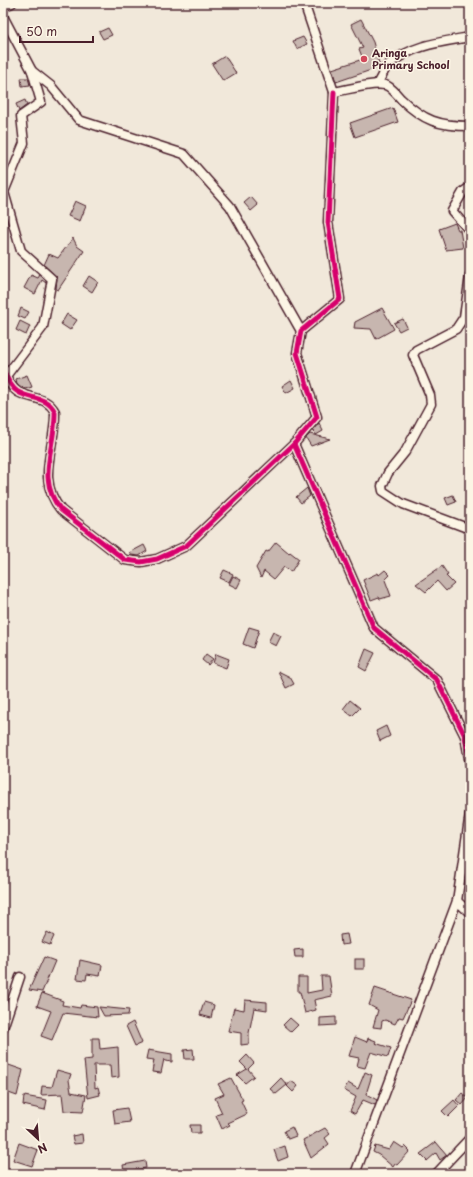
<svg xmlns="http://www.w3.org/2000/svg" width="473" height="1177" font-family="'Playpen Sans',sans-serif">
	<style>
		.building { fill: #c7b6af; stroke: #4a1f2b }
		.lines { fill: none; stroke-linecap: round; stroke-linejoin: round }
		.street-casing { stroke: #4a1f2b; stroke-width: 11 }
		.street { stroke: #fcf5e5; stroke-width: 8 }
		.cycleway-casing { stroke: #fcf5e5; stroke-width: 8 }
		.cycleway { stroke: #d6006c; stroke-width: 5 }
		.poi-dot { fill: #d1495b; stroke: #fcf5e5; stroke-width: 1.5 }
		.labels { text-anchor: middle; stroke-width: 3; stroke-linejoin: round; paint-order: stroke }
		.poi-label { font-size: 10px; font-weight: bold; fill: #4a1f2b; stroke: #fcf5e5; text-anchor: start }
	</style>
	<rect width="100%" height="100%" fill="#f1e8da"/>
	<filter id="ink" filterUnits="userSpaceOnUse"><feTurbulence type="fractalNoise" baseFrequency=".025" numOctaves="2"/><feDisplacementMap in="SourceGraphic" scale="8" xChannelSelector="R" yChannelSelector="G"/><feConvolveMatrix kernelMatrix="1 2 1 2 8 2 1 2 1" color-interpolation-filters="sRGB"/></filter>
	<g filter="url(#ink)">
		<g class="building">
			<polygon points="361,19 373,42 380,67 336,82 332,69 363,59 359,49 363,48 351,24"/>
			<polygon points="108,28 112,35 103,39 99,32"/>
			<polygon points="303,37 307,44 297,49 293,41"/>
			<polygon points="225,56 236,73 223,81 212,64"/>
			<polygon points="21,78 28,78 30,85 22,86"/>
			<polygon points="25,100 27,105 19,111 16,104"/>
			<polygon points="393,108 398,122 355,137 350,123"/>
			<polygon points="251,197 258,205 251,211 244,203"/>
			<polygon points="75,201 86,206 80,221 68,216"/>
			<polygon points="455,223 458,230 460,230 463,248 446,250 439,229"/>
			<polygon points="73,238 77,246 84,251 58,290 56,289 57,277 44,265 49,254 58,258"/>
			<polygon points="31,275 38,278 40,275 46,281 46,283 42,280 35,294 24,288"/>
			<polygon points="89,276 98,282 92,292 83,286"/>
			<polygon points="21,308 29,312 25,319 18,316"/>
			<polygon points="382,308 394,329 376,339 371,329 354,328 355,322"/>
			<polygon points="67,314 77,320 70,330 61,324"/>
			<polygon points="403,319 407,327 399,331 394,323"/>
			<polygon points="20,321 30,326 26,335 16,330"/>
			<polygon points="27,375 32,387 25,389 17,384 16,379"/>
			<polygon points="291,380 295,388 286,393 282,386"/>
			<polygon points="319,423 323,431 316,435 313,430"/>
			<polygon points="310,434 330,439 311,446 306,438"/>
			<polygon points="307,488 310,496 301,503 296,497"/>
			<polygon points="453,495 456,502 448,505 445,498"/>
			<polygon points="276,542 289,553 290,552 299,559 291,572 284,567 274,579 264,571 261,578 256,568 266,551 268,552"/>
			<polygon points="144,545 147,551 139,556 131,555 129,553"/>
			<polygon points="442,566 448,575 446,576 454,584 446,591 437,581 426,592 416,584"/>
			<polygon points="224,570 233,574 229,582 220,578"/>
			<polygon points="385,570 390,575 385,580 391,596 380,599 379,597 371,600 363,580 378,573 379,575"/>
			<polygon points="233,576 241,580 237,588 229,584"/>
			<polygon points="249,627 259,630 253,648 243,644"/>
			<polygon points="273,632 281,636 276,646 268,642"/>
			<polygon points="366,649 375,653 366,671 359,667"/>
			<polygon points="206,654 213,659 208,665 202,660"/>
			<polygon points="216,654 229,659 226,668 213,663"/>
			<polygon points="278,671 290,677 294,684 286,688"/>
			<polygon points="350,700 360,708 352,716 343,709"/>
			<polygon points="386,726 390,736 380,741 376,731"/>
			<polygon points="47,932 54,936 50,945 42,942"/>
			<polygon points="347,934 349,944 341,945 340,935"/>
			<polygon points="303,949 303,957 295,957 294,950"/>
			<polygon points="44,957 55,961 42,992 29,990"/>
			<rect x="355" y="959" width="9" height="10"/>
			<polygon points="80,960 102,965 100,976 87,974 86,980 77,979"/>
			<polygon points="321,976 329,976 332,996 314,1000 316,1010 305,1013 300,992 298,992 298,977 307,977 307,993 322,990"/>
			<polygon points="375,988 411,1000 403,1018 399,1017 395,1024 385,1020 382,1021 381,1028 373,1027 378,1010 369,1005"/>
			<polygon points="42,993 63,1001 62,1005 80,1008 81,1005 97,1007 98,1017 63,1013 52,1040 41,1036 51,1011 37,1006"/>
			<polygon points="245,1000 267,1002 267,1010 254,1008 249,1033 249,1044 241,1045 241,1033 228,1031 234,1008 244,1010"/>
			<polygon points="204,1002 214,1005 211,1018 200,1015"/>
			<polygon points="99,1007 129,1010 128,1015 104,1016"/>
			<polygon points="336,1017 336,1025 320,1026 320,1018"/>
			<polygon points="290,1018 298,1025 291,1032 283,1025"/>
			<polygon points="133,1022 142,1043 135,1046 126,1026"/>
			<polygon points="355,1037 367,1042 368,1038 376,1041 375,1043 391,1048 388,1057 371,1052 365,1068 357,1066 359,1058 349,1056"/>
			<polygon points="92,1038 99,1038 100,1049 118,1047 119,1077 111,1078 110,1065 94,1065 95,1088 98,1087 100,1095 88,1098 84,1060 92,1059"/>
			<polygon points="193,1049 194,1059 185,1059 184,1050"/>
			<polygon points="148,1050 172,1054 172,1062 165,1061 164,1059 161,1073 152,1072 154,1060 146,1059"/>
			<polygon points="247,1055 254,1063 248,1069 254,1076 245,1083 237,1075 247,1069 240,1062"/>
			<polygon points="3,1063 23,1070 17,1096 3,1091"/>
			<polygon points="57,1070 71,1074 69,1080 71,1092 86,1095 83,1112 64,1111 62,1094 41,1095 42,1086 52,1087"/>
			<polygon points="365,1072 372,1075 366,1094 377,1100 375,1105 363,1100 355,1114 350,1111 356,1097 344,1090 348,1083 358,1089"/>
			<polygon points="231,1078 243,1100 241,1101 247,1114 228,1123 230,1125 222,1129 216,1115 222,1113 215,1098 224,1094 218,1084"/>
			<polygon points="281,1078 287,1085 276,1094 270,1089"/>
			<polygon points="291,1081 298,1086 293,1092 287,1086"/>
			<polygon points="462,1093 468,1098 462,1105 456,1100"/>
			<polygon points="24,1096 47,1100 45,1110 23,1105"/>
			<polygon points="454,1100 459,1106 448,1117 442,1111"/>
			<polygon points="127,1108 130,1122 115,1124 113,1110"/>
			<polygon points="190,1125 200,1125 200,1133 191,1133"/>
			<polygon points="292,1127 296,1136 288,1139 284,1131"/>
			<polygon points="325,1128 330,1134 325,1138 329,1144 311,1158 303,1140"/>
			<polygon points="82,1134 83,1143 74,1144 72,1136"/>
			<polygon points="394,1142 403,1148 405,1146 410,1151 397,1165 395,1164 393,1167 379,1155 373,1152 375,1146 389,1150"/>
			<polygon points="436,1142 447,1155 440,1160 436,1153 427,1161 420,1154"/>
			<polygon points="19,1143 38,1150 32,1166 13,1160"/>
			<polygon points="285,1146 288,1157 278,1161 274,1150"/>
			<polygon points="145,1161 146,1168 124,1172 123,1165"/>
		</g>
		<g class="lines">
			<defs>
				<g id="street">
					<path d="M304,3L334,92C347,90 372,82 385,85C391,86 397,95 401,99C424,121 439,126 470,126"/>
					<polyline points="3,7 12,3"/>
					<polyline points="3,16 32,71 41,102 21,116 24,143 4,192 21,251 52,279 43,327 6,376"/>
					<polyline points="32,71 51,86 79,120 184,154 230,206 301,331"/>
					<path d="M377,84C381,78 384,70 388,65C411,45 441,42 470,37"/>
					<polyline points="334,92 328,222 340,299 301,331 297,353 317,417 294,444 374,628 437,680 465,736 470,764"/>
					<polyline points="470,187 463,192 452,211 470,231"/>
					<polyline points="470,276 464,317 456,329 416,350 413,355 430,395 431,404 405,452 388,473 382,486 383,491 403,504 470,529"/>
					<path d="M3,369C6,377 10,387 18,392C32,400 47,396 55,412C56,447 35,479 61,510L125,560L141,562L157,559L186,546L294,444"/>
					<polyline points="457,901 470,913"/>
					<polyline points="3,1028 20,977"/>
					<polyline points="355,1174 457,901 470,813"/>
					<polyline points="436,1174 470,1138"/>
				</g>
			</defs>
			<use href="#street" class="street-casing"/>
			<use href="#street" class="street"/>
			<defs>
				<g id="cycleway">
					<polyline points="334,92 328,222 340,299 301,331 297,353 317,417 294,444 374,628 437,680 465,736 470,764"/>
					<path d="M3,369C6,377 10,387 18,392C32,400 47,396 55,412C56,447 35,479 61,510L125,560L141,562L157,559L186,546L294,444"/>
				</g>
			</defs>
			<use href="#cycleway" class="cycleway-casing"/>
			<use href="#cycleway" class="cycleway"/>
		</g>
	</g>
	<circle class="poi-dot" cx="364" cy="59" r="4"/>
	<g class="labels">
		<g class="poi-label">
			<text x="372" y="57">Aringa<tspan x="372" dy="12">Primary School</tspan></text>
		</g>
	</g>
	<rect width="473" height="1177" fill="none" stroke="#fcf5e5" stroke-width="16"/>
	<rect x="8" y="8" width="457" height="1161" fill="none" stroke="#4a1f2b" stroke-width="1.5" filter="url(#ink)"/>
	<g transform="translate(38 1139) rotate(154)" stroke="#fcf5e5" stroke-width="3" paint-order="stroke">
	<path d="M0-3L7 15L0 10L-7 15Z" fill="#4a1f2b"/>
	<text y="-6" font-size="11" font-weight="bold" text-anchor="middle" fill="#4a1f2b">N</text>
	</g>
	<path d="M20 36v6h73v-6" fill="none" stroke="#4a1f2b" stroke-width="2"/>
	<text x="26" y="36" font-size="12" fill="#4a1f2b" stroke="#fcf5e5" stroke-width="3" paint-order="stroke">50 m</text>
</svg>
